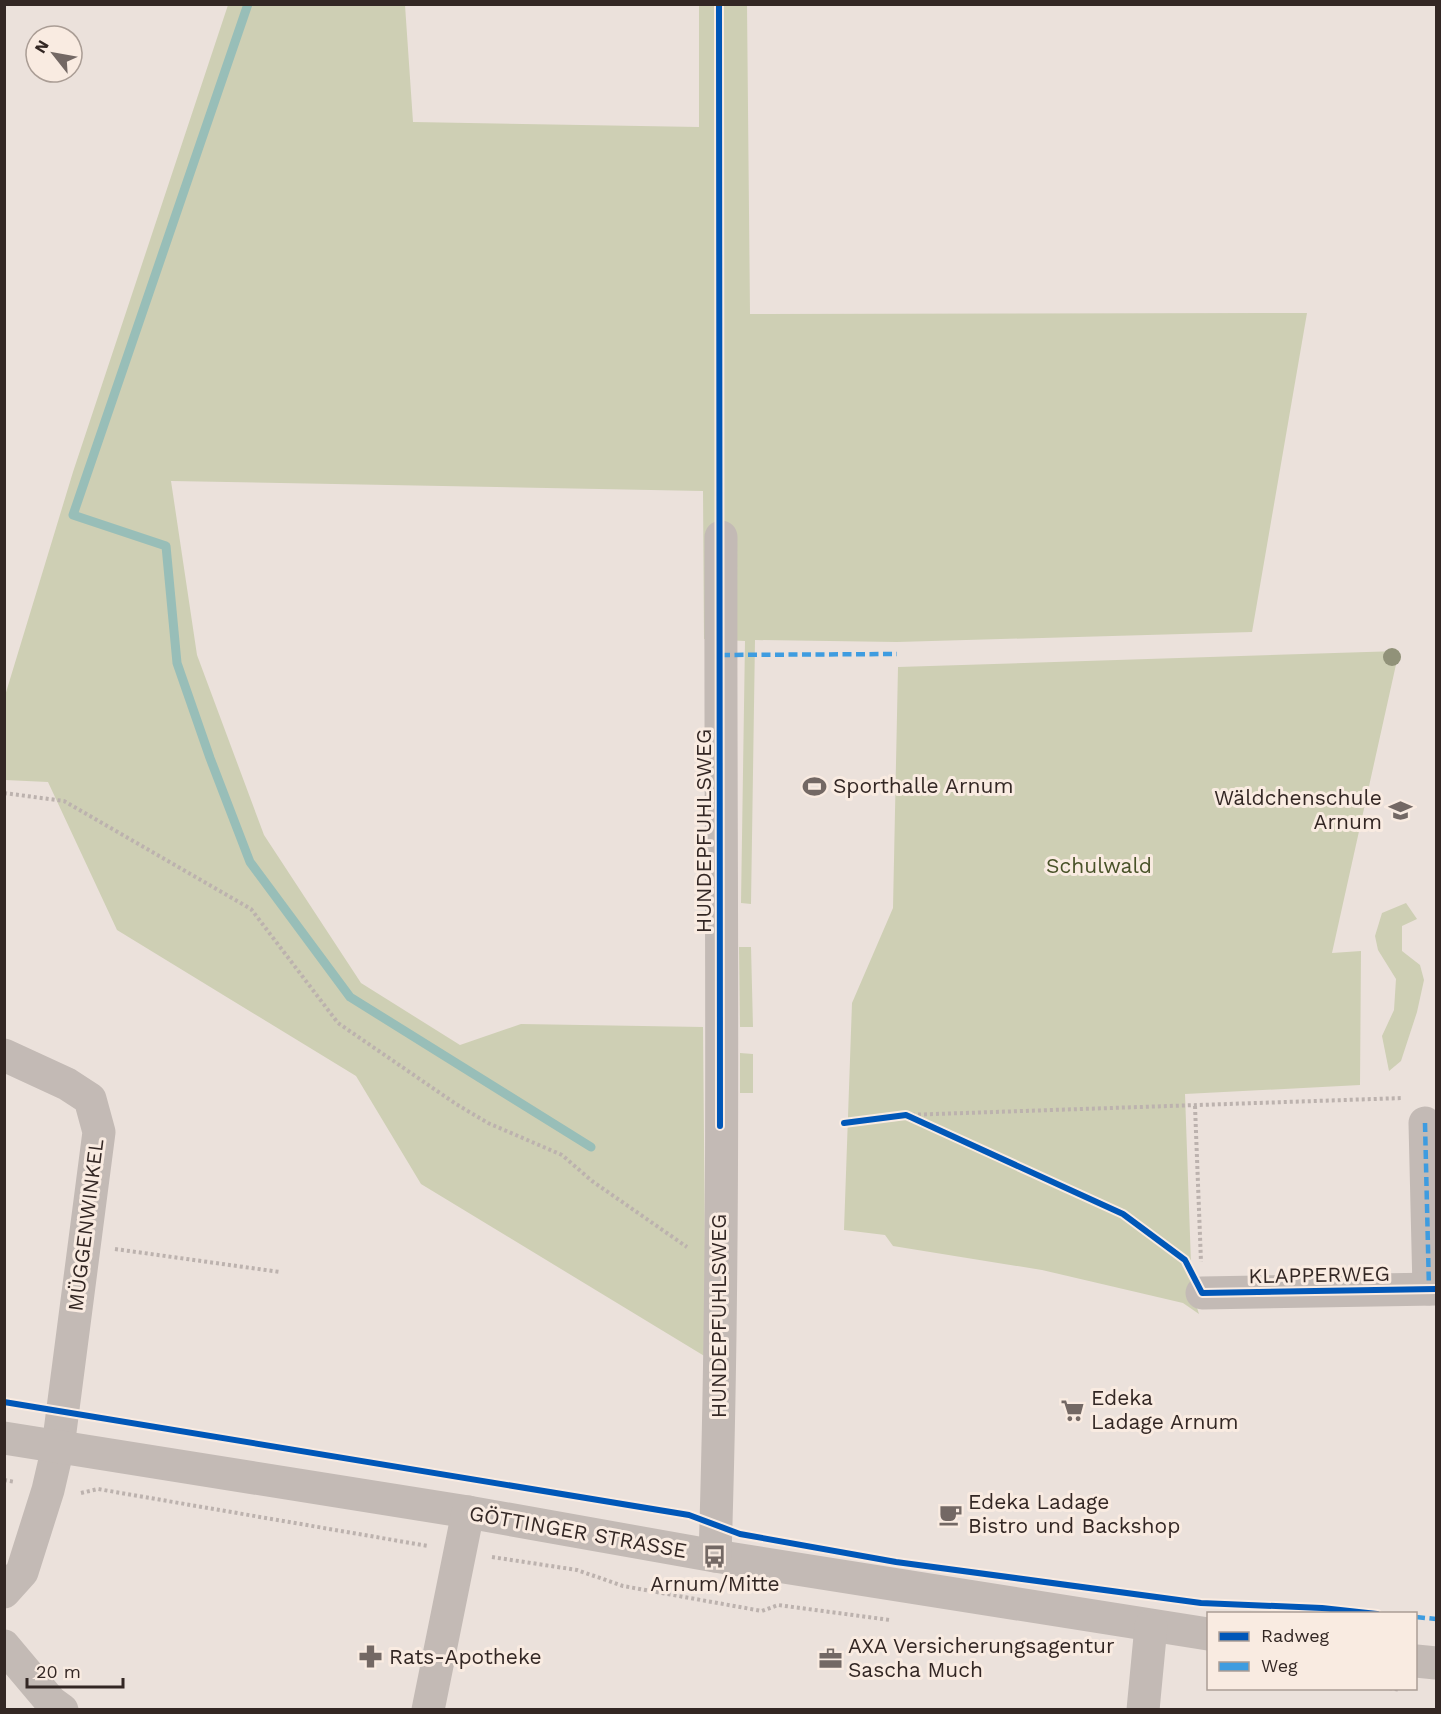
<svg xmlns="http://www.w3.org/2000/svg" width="1441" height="1714" font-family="'Work Sans',sans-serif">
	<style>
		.green { fill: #cecfb4 }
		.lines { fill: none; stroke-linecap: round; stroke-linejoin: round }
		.stream { stroke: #98beb8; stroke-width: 9 }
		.path { stroke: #bcb2ae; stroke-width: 4; stroke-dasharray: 3 3; stroke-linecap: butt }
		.minor { stroke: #c3bab5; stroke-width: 33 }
		.quiet { stroke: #3e9ce0; stroke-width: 4.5; stroke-dasharray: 9 4.5; stroke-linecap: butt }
		.cycleway-casing { stroke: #f9ebe1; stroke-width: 10 }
		.cycleway { stroke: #0057b8; stroke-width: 6 }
		.tree { fill: #919279 }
		.labels { text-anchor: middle; stroke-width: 6; stroke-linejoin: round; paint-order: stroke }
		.poi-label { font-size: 21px; fill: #332724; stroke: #f9ebe1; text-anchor: start }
		.street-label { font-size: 21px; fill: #332724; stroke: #f9ebe1 }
		.park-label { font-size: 21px; fill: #485228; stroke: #f9ebe1 }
	</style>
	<rect width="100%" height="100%" fill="#ebe1db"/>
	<g class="green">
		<polygon points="228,5 405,5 413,122 699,127 699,5 747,5 750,314 1307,313 1252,632 897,642 755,640 751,904 741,903 745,641 704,639 703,491 171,481 197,655 264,835 361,983 460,1045 521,1024 703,1027 706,1357 421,1184 356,1076 117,930 48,782 5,780 4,699 73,472"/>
		<polygon points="1399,651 1332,953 1361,951 1360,1085 1185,1094 1192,1292 1199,1314 1183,1303 1042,1270 893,1246 885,1235 844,1230 852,1003 893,908 898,667"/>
		<polygon points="1406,903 1417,919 1402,926 1402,951 1420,965 1424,980 1417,1012 1401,1061 1389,1071 1382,1036 1394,1010 1396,979 1378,950 1375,936 1382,913"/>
		<polygon points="739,947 751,947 753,1027 740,1027"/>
		<polygon points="740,1053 753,1054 753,1093 740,1093"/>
	</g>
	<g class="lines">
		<polyline class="stream" points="248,4 73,515 166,546 177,663 210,758 250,862 350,997 591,1147"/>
		<g class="path">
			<polyline points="4,793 64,801 251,909 338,1023 456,1104 488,1123 562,1155 592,1181 687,1247"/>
			<polyline points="1195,1106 1201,1262"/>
			<polyline points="906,1115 1403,1098"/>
			<polyline points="115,1249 280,1272"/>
			<polyline points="4,1480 15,1482"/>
			<polyline points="81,1493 98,1489 428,1546"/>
			<polyline points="492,1557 577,1570 623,1586 762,1611 778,1605 890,1620"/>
			<polyline points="1389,1688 1400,1690"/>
		</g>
		<g class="minor">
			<polyline points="4,1055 67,1084 90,1099 99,1132 58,1447 48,1490 22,1572 4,1592"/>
			<polyline points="1425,1123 1429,1289"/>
			<polyline points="1202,1293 1436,1289"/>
			<polyline points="4,1438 468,1512 715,1556 1208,1634"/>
			<path d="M715,1556C726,1216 720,876 721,537"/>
			<polyline points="4,1646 51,1702 62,1710"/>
			<polyline points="1416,1661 1436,1663"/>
			<polyline points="428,1710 468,1512"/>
			<polyline points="1143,1710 1151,1626"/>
		</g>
		<g class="quiet">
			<polyline points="721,655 897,654"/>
			<polyline points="1425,1123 1429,1289"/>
			<polyline points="1416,1617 1436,1619"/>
		</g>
		<defs>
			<g id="cycleway">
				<polyline points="719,4 720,1126"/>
				<polyline points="844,1123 906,1115 1123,1214 1185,1260 1202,1293 1436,1289"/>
				<polyline points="4,1402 689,1515 740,1534 896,1562 1201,1603 1322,1608 1377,1614"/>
			</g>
		</defs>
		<use href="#cycleway" class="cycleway-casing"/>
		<use href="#cycleway" class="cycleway"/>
	</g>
	<circle class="tree" cx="1392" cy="657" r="9"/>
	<defs>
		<symbol id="stadium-bare" viewBox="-9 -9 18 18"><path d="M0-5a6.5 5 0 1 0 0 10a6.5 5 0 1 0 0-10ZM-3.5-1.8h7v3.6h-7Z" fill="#736864" stroke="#f9ebe1" stroke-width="2.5" paint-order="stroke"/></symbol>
		<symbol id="school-bare" viewBox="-9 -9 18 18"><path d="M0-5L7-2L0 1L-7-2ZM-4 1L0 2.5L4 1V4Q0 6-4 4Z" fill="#736864" stroke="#f9ebe1" stroke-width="2.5" paint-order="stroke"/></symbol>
		<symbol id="supermarket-bare" viewBox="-9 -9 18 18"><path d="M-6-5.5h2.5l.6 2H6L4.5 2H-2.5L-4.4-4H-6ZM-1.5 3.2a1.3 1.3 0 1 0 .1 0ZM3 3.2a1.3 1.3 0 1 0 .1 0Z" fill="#736864" stroke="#f9ebe1" stroke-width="2.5" paint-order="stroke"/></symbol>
		<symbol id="cafe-bare" viewBox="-9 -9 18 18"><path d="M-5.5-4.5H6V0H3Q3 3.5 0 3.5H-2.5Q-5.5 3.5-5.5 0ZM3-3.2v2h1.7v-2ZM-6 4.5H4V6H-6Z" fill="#736864" stroke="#f9ebe1" stroke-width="2.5" paint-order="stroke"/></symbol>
		<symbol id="bus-bare" viewBox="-9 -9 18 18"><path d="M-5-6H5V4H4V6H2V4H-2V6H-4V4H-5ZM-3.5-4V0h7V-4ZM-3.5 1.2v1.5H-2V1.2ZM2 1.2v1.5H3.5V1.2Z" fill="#736864" stroke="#f9ebe1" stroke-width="2.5" paint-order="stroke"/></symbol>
		<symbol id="pharmacy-bare" viewBox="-9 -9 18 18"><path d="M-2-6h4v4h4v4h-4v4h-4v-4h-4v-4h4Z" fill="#736864" stroke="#f9ebe1" stroke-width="2.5" paint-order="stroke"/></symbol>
		<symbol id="office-bare" viewBox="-9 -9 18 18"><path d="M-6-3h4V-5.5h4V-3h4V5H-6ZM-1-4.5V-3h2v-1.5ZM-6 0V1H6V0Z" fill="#736864" stroke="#f9ebe1" stroke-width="2.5" paint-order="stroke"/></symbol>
	</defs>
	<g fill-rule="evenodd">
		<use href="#stadium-bare" x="798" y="770" width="33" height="33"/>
		<use href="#school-bare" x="1384" y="794" width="33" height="33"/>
		<use href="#supermarket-bare" x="1056" y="1394" width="33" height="33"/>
		<use href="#cafe-bare" x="934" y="1498" width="33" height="33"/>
		<use href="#bus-bare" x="698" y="1540" width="33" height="33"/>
		<use href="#pharmacy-bare" x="354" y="1640" width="33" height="33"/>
		<use href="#office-bare" x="814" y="1642" width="33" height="33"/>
	</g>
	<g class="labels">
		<g class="poi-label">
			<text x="833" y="793">Sporthalle Arnum</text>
			<text x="1382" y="805" text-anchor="end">Wäldchenschule<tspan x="1382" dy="24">Arnum</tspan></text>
			<text x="1091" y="1405">Edeka<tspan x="1091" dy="24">Ladage Arnum</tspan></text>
			<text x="968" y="1509">Edeka Ladage<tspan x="968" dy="24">Bistro und Backshop</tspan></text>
			<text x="715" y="1591" text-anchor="middle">Arnum/Mitte</text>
			<text x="848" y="1653">AXA Versicherungsagentur<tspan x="848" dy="24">Sascha Much</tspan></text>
			<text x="389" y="1664">Rats-Apotheke</text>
		</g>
		<g class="street-label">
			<text transform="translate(704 831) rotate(-90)" y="7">HUNDEPFUHLSWEG</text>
			<text transform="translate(86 1225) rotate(-83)" y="7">MÜGGENWINKEL</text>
			<text transform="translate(1319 1275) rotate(-1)" y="7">KLAPPERWEG</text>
			<text transform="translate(719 1316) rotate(-90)" y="7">HUNDEPFUHLSWEG</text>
			<text transform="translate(578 1532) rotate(10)" y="7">GÖTTINGER STRASSE</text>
		</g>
		<g class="park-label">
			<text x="1099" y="873">Schulwald</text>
		</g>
	</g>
	<rect width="1441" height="1714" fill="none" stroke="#332724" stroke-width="12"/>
	<rect x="1207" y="1612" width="210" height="78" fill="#f9ebe1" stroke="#aa9d95" stroke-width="1.5"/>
	<rect x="1219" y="1632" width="30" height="9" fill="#0057b8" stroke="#aa9d95" stroke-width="1.5"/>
	<text x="1261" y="1642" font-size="18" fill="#332724">Radweg</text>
	<rect x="1219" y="1662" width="30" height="9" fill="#3e9ce0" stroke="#aa9d95" stroke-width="1.5"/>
	<text x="1261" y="1672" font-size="18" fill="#332724">Weg</text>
	<g transform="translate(54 54) rotate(301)"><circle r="28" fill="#f9ebe1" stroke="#aa9d95" stroke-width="1.5"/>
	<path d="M0-4.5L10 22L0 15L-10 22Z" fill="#736864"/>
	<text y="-9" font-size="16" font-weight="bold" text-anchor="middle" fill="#332724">N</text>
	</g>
	<path d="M27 1678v9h96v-9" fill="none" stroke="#332724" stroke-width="3"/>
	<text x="36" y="1678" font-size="18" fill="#332724" stroke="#f9ebe1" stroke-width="4.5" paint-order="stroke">20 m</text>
</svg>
